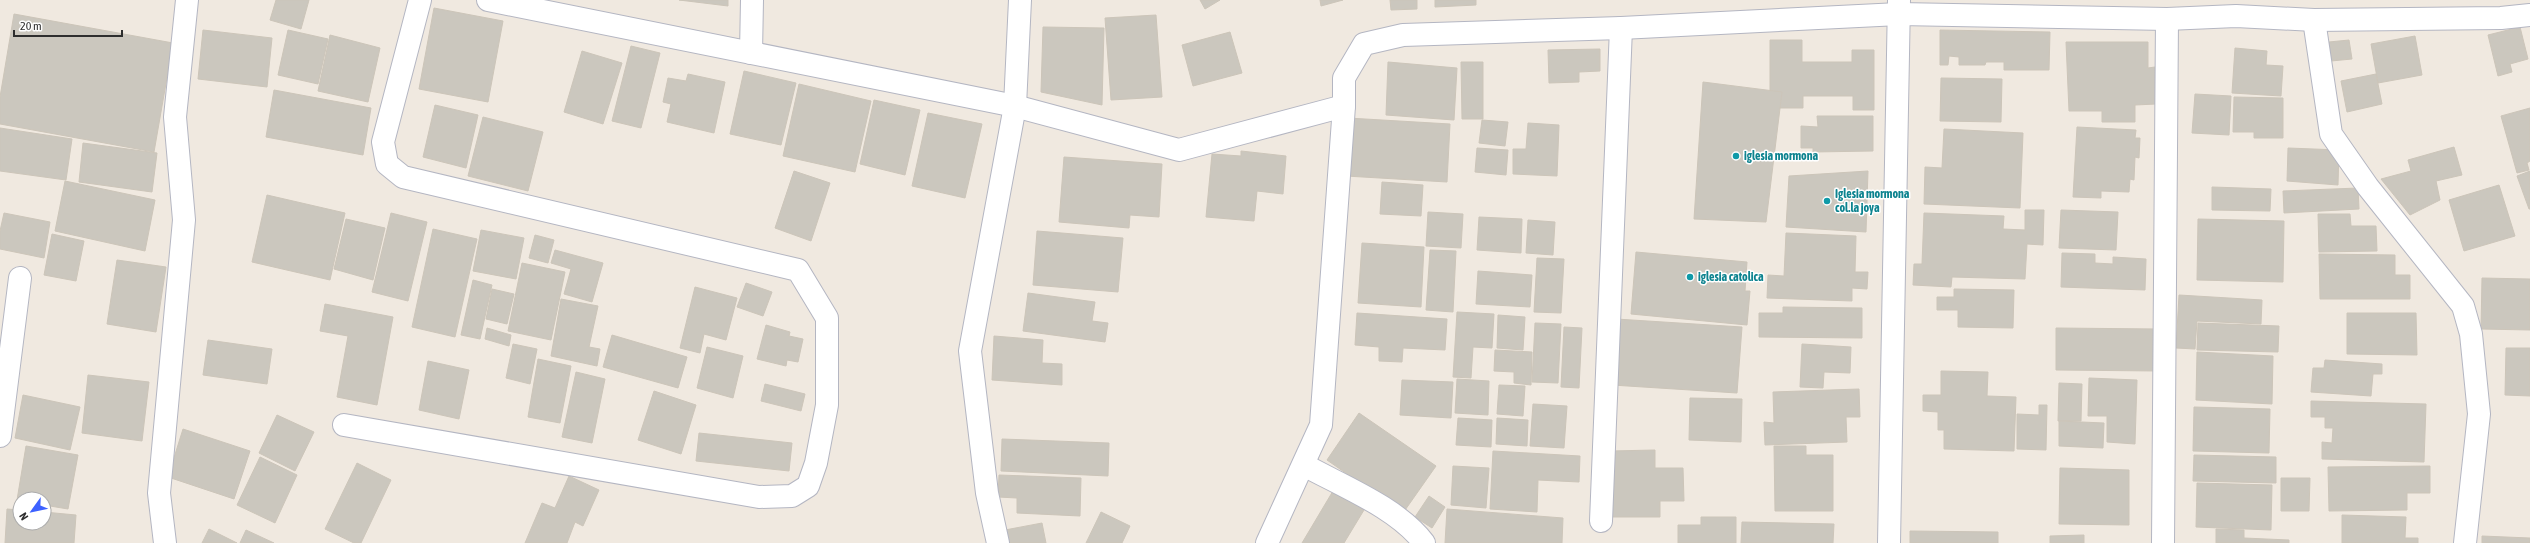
<svg xmlns="http://www.w3.org/2000/svg" width="2530" height="543" font-family="'Asap Condensed',sans-serif">
	<style>
		.building { fill: #cbc7be; stroke: #ccc5b9 }
		.lines { fill: none; stroke-linecap: round; stroke-linejoin: round }
		.street-casing { stroke: #b4b6c2; stroke-width: 24 }
		.street { stroke: #fff; stroke-width: 22 }
		.culture-dot { fill: #0f9aa8; stroke: #fff; stroke-width: 1.5 }
		.labels { text-anchor: middle; stroke-width: 3; stroke-linejoin: round; paint-order: stroke }
		.culture-label { font-size: 12px; font-weight: bold; fill: #0d838f; stroke: #fff; text-anchor: start }
	</style>
	<rect width="100%" height="100%" fill="#f0e9e0"/>
	<g class="building">
		<polygon points="276,0 309,0 301,29 270,20"/>
		<polygon points="679,0 728,0 728,6"/>
		<polygon points="1200,0 1220,0 1205,9"/>
		<polygon points="1320,0 1343,0 1321,6"/>
		<polygon points="1390,0 1417,0 1417,9 1391,10"/>
		<polygon points="1435,0 1476,0 1476,5 1435,7"/>
		<polygon points="434,8 503,21 488,102 419,89"/>
		<polygon points="14,14 173,43 154,152 0,124 0,97"/>
		<polygon points="1156,15 1162,97 1111,100 1105,18"/>
		<polygon points="1043,27 1104,28 1102,105 1041,92"/>
		<polygon points="2520,27 2528,59 2510,64 2512,72 2498,76 2488,35"/>
		<polygon points="203,30 272,38 267,87 198,79"/>
		<polygon points="288,30 328,39 318,84 278,75"/>
		<polygon points="1940,30 2050,32 2049,70 2004,70 2004,62 1986,62 1985,65 1959,65 1959,57 1949,56 1948,65 1940,65"/>
		<polygon points="1230,32 1242,73 1193,86 1182,45"/>
		<polygon points="330,35 380,48 368,102 318,91"/>
		<polygon points="2415,36 2422,75 2378,83 2371,44"/>
		<polygon points="1770,40 1802,40 1802,62 1852,62 1852,50 1874,50 1874,110 1853,110 1853,96 1803,96 1803,108 1770,108"/>
		<polygon points="2349,40 2352,59 2331,61 2329,42"/>
		<polygon points="2066,42 2148,42 2148,68 2155,67 2156,104 2135,105 2135,122 2102,122 2102,111 2069,111"/>
		<polygon points="631,46 660,53 641,128 612,121"/>
		<polygon points="2235,48 2267,51 2266,65 2283,66 2281,96 2232,93"/>
		<polygon points="1600,49 1600,71 1579,72 1579,82 1549,83 1548,50"/>
		<polygon points="582,51 622,63 603,124 564,112"/>
		<polygon points="1388,62 1457,68 1454,120 1386,115"/>
		<polygon points="1461,62 1483,62 1483,119 1462,119"/>
		<polygon points="744,71 796,83 781,145 730,134"/>
		<polygon points="688,74 725,82 714,133 667,122 671,104 663,102 668,78 686,81"/>
		<polygon points="2376,74 2382,104 2347,112 2341,81"/>
		<polygon points="1941,78 2002,79 2001,122 1940,121"/>
		<polygon points="1703,82 1782,92 1766,222 1694,219"/>
		<polygon points="799,84 871,101 855,172 783,156"/>
		<polygon points="274,90 371,108 363,155 266,137"/>
		<polygon points="2195,94 2231,96 2229,135 2192,133"/>
		<polygon points="2234,97 2283,98 2283,138 2254,138 2254,132 2233,132"/>
		<polygon points="874,100 920,110 905,175 860,164"/>
		<polygon points="435,105 478,115 466,168 423,157"/>
		<polygon points="2530,108 2530,161 2527,163 2529,170 2517,173 2501,116"/>
		<polygon points="928,113 982,124 965,198 912,186"/>
		<polygon points="1817,116 1873,116 1873,151 1813,152 1813,148 1801,148 1801,126 1818,127"/>
		<polygon points="483,117 543,132 528,191 468,176"/>
		<polygon points="1348,118 1450,124 1447,182 1346,176"/>
		<polygon points="1482,120 1508,122 1505,146 1479,143"/>
		<polygon points="1528,123 1559,125 1557,176 1513,174 1513,149 1526,149"/>
		<polygon points="2077,127 2136,130 2135,138 2140,138 2139,158 2135,157 2134,180 2130,179 2129,192 2101,191 2101,198 2073,197"/>
		<polygon points="0,128 72,139 66,180 0,171"/>
		<polygon points="1944,129 2023,133 2020,208 1924,204 1925,167 1942,168"/>
		<polygon points="83,143 157,153 152,192 79,182"/>
		<polygon points="2454,147 2462,175 2436,181 2440,200 2410,215 2381,179 2411,171 2408,160"/>
		<polygon points="1477,148 1508,150 1506,175 1475,172"/>
		<polygon points="2288,148 2339,150 2338,185 2287,181"/>
		<polygon points="1241,151 1286,156 1283,194 1257,191 1254,221 1206,217 1212,154 1241,156"/>
		<polygon points="1064,157 1162,164 1159,217 1130,215 1129,228 1059,222"/>
		<polygon points="794,171 830,183 811,241 775,228"/>
		<polygon points="1868,171 1866,232 1786,227 1789,176"/>
		<polygon points="2530,171 2530,209 2529,209 2517,176"/>
		<polygon points="65,181 155,200 145,251 55,231"/>
		<polygon points="1382,182 1423,185 1421,216 1380,214"/>
		<polygon points="2499,185 2515,236 2464,251 2449,200"/>
		<polygon points="2212,187 2271,189 2270,211 2212,210"/>
		<polygon points="2358,188 2359,209 2284,213 2283,191"/>
		<polygon points="267,195 345,213 330,280 252,262"/>
		<polygon points="2025,210 2044,210 2043,245 2027,244 2025,279 1952,277 1951,287 1913,285 1914,264 1922,264 1924,213 2004,216 2003,229 2025,230"/>
		<polygon points="2061,210 2118,212 2116,250 2059,248"/>
		<polygon points="1428,212 1463,214 1461,248 1426,246"/>
		<polygon points="4,213 50,222 44,258 0,249 0,231"/>
		<polygon points="391,213 427,222 408,301 372,292"/>
		<polygon points="2318,214 2350,214 2351,226 2376,226 2377,251 2319,252"/>
		<polygon points="1479,217 1522,219 1521,253 1477,250"/>
		<polygon points="346,219 385,228 373,280 334,269"/>
		<polygon points="2198,219 2284,221 2283,282 2197,280"/>
		<polygon points="1528,220 1555,222 1553,255 1526,253"/>
		<polygon points="433,229 477,239 455,337 412,327"/>
		<polygon points="481,230 524,238 516,279 473,271"/>
		<polygon points="1037,231 1123,238 1118,292 1033,285"/>
		<polygon points="1786,233 1856,236 1855,272 1868,272 1867,289 1852,288 1852,301 1767,298 1768,275 1784,276"/>
		<polygon points="52,234 84,241 76,281 44,275"/>
		<polygon points="535,235 554,240 548,263 529,258"/>
		<polygon points="1362,243 1424,247 1421,307 1358,303"/>
		<polygon points="555,250 603,263 592,302 564,294 571,269 551,263"/>
		<polygon points="1430,250 1456,251 1453,312 1426,310"/>
		<polygon points="1636,252 1747,262 1745,291 1750,291 1747,325 1631,314"/>
		<polygon points="2062,253 2095,254 2095,263 2113,264 2113,257 2146,259 2145,290 2061,287"/>
		<polygon points="2319,254 2395,255 2395,275 2410,275 2410,299 2320,299"/>
		<polygon points="1537,258 1564,259 1561,313 1534,312"/>
		<polygon points="117,260 166,267 156,332 107,324"/>
		<polygon points="522,263 565,272 551,340 508,331"/>
		<polygon points="1478,271 1532,275 1530,307 1476,304"/>
		<polygon points="2482,278 2530,279 2530,330 2481,329"/>
		<polygon points="473,280 492,285 480,339 461,335"/>
		<polygon points="746,283 772,292 763,316 737,307"/>
		<polygon points="695,287 737,298 726,340 704,334 700,353 680,348"/>
		<polygon points="492,289 514,294 507,324 486,319"/>
		<polygon points="1954,289 2014,290 2013,328 1958,327 1958,310 1937,310 1937,297 1954,297"/>
		<polygon points="1028,293 1095,302 1092,321 1108,323 1105,342 1023,331"/>
		<polygon points="2179,295 2262,300 2261,324 2197,321 2195,349 2176,348"/>
		<polygon points="561,299 598,306 589,347 600,349 597,366 551,356"/>
		<polygon points="325,304 393,317 377,405 337,397 348,336 320,331"/>
		<polygon points="1783,307 1862,308 1862,338 1759,337 1759,313 1783,313"/>
		<polygon points="1457,312 1494,314 1492,348 1473,347 1471,378 1453,377"/>
		<polygon points="1357,313 1447,319 1445,350 1403,348 1402,362 1379,361 1379,347 1355,345"/>
		<polygon points="2347,313 2416,313 2417,355 2347,354"/>
		<polygon points="1498,315 1525,317 1523,350 1497,348"/>
		<polygon points="1616,319 1742,327 1737,393 1612,385"/>
		<polygon points="1535,323 1561,324 1558,383 1532,382"/>
		<polygon points="2198,323 2279,326 2278,352 2197,350"/>
		<polygon points="766,325 790,332 789,336 803,339 798,362 787,360 786,366 757,359"/>
		<polygon points="1564,327 1582,328 1579,388 1561,387"/>
		<polygon points="487,328 511,335 509,346 485,339"/>
		<polygon points="2056,328 2158,329 2158,371 2056,370"/>
		<polygon points="612,335 687,357 678,388 603,367"/>
		<polygon points="994,336 1043,340 1042,363 1062,364 1062,385 992,380"/>
		<polygon points="208,340 272,349 267,384 203,375"/>
		<polygon points="513,344 537,349 530,384 506,378"/>
		<polygon points="1802,344 1851,347 1850,373 1824,372 1823,388 1800,387"/>
		<polygon points="707,347 743,356 733,398 697,388"/>
		<polygon points="2506,348 2530,348 2530,396 2505,395"/>
		<polygon points="1495,350 1532,352 1531,385 1514,383 1514,372 1494,371"/>
		<polygon points="2197,352 2273,356 2272,404 2196,400"/>
		<polygon points="538,359 571,366 560,423 528,417"/>
		<polygon points="2325,360 2382,364 2382,374 2373,374 2371,396 2311,392 2313,368 2324,368"/>
		<polygon points="428,361 469,370 459,419 419,410"/>
		<polygon points="1941,371 1988,372 1987,396 2016,397 2014,451 1944,449 1944,430 1938,430 1938,412 1923,411 1923,395 1941,395"/>
		<polygon points="576,372 605,379 592,443 562,437"/>
		<polygon points="88,375 149,382 142,441 82,433"/>
		<polygon points="2089,378 2137,380 2135,444 2107,442 2107,416 2088,416"/>
		<polygon points="1457,379 1489,381 1488,415 1455,413"/>
		<polygon points="1402,380 1453,382 1451,418 1400,415"/>
		<polygon points="2059,383 2082,384 2081,421 2058,421"/>
		<polygon points="765,384 805,394 801,411 761,401"/>
		<polygon points="1499,385 1525,386 1523,416 1497,414"/>
		<polygon points="1859,389 1860,417 1846,417 1847,442 1765,445 1764,422 1774,423 1773,392"/>
		<polygon points="654,391 696,405 681,454 638,440"/>
		<polygon points="23,395 80,407 70,450 15,438"/>
		<polygon points="1690,398 1742,399 1741,442 1689,440"/>
		<polygon points="2311,401 2426,404 2424,462 2322,459 2322,442 2332,443 2333,428 2325,428 2325,417 2311,417"/>
		<polygon points="1533,404 1567,406 1564,448 1530,446"/>
		<polygon points="2039,405 2047,405 2046,450 2017,449 2017,414 2039,415"/>
		<polygon points="2194,407 2270,409 2269,453 2193,451"/>
		<polygon points="1359,413 1436,466 1403,513 1327,460"/>
		<polygon points="277,415 314,432 295,471 259,453"/>
		<polygon points="1458,418 1492,420 1491,447 1456,445"/>
		<polygon points="1497,418 1528,420 1527,446 1496,444"/>
		<polygon points="2059,421 2104,423 2103,448 2059,446"/>
		<polygon points="183,429 250,451 234,499 168,477"/>
		<polygon points="699,433 792,443 789,471 696,461"/>
		<polygon points="1002,439 1109,443 1108,476 1001,471"/>
		<polygon points="26,446 78,455 68,509 44,505 44,499 17,500"/>
		<polygon points="1774,446 1806,446 1806,455 1833,455 1833,511 1775,511"/>
		<polygon points="1655,450 1655,468 1683,468 1684,501 1660,501 1660,517 1612,517 1611,451"/>
		<polygon points="1493,451 1580,456 1579,482 1538,480 1537,512 1490,509"/>
		<polygon points="2194,455 2276,457 2276,483 2193,481"/>
		<polygon points="260,457 297,475 275,523 237,505"/>
		<polygon points="357,463 391,480 361,543 354,543 325,529"/>
		<polygon points="1453,466 1489,468 1486,508 1451,505"/>
		<polygon points="2430,466 2430,493 2407,493 2407,510 2329,511 2328,467"/>
		<polygon points="2060,468 2129,470 2129,525 2059,524"/>
		<polygon points="999,475 1081,478 1080,516 1017,513 1017,498 998,497"/>
		<polygon points="569,476 599,490 583,526 575,522 567,543 525,543 542,503 555,508"/>
		<polygon points="2281,478 2310,478 2309,511 2281,511"/>
		<polygon points="2197,483 2272,485 2271,530 2196,527"/>
		<polygon points="1333,491 1364,510 1344,543 1302,543"/>
		<polygon points="1429,496 1445,507 1432,528 1415,517"/>
		<polygon points="7,509 20,510 20,523 44,523 44,512 76,515 74,543 5,543"/>
		<polygon points="1447,509 1563,518 1562,543 1445,543"/>
		<polygon points="1101,512 1130,526 1122,543 1086,543"/>
		<polygon points="2342,515 2406,517 2405,538 2418,538 2418,543 2342,543"/>
		<polygon points="1701,517 1736,517 1736,543 1678,543 1678,525 1701,525"/>
		<polygon points="1742,522 1834,524 1833,543 1741,543"/>
		<polygon points="1042,523 1046,543 1008,543 1005,530"/>
		<polygon points="209,529 237,543 202,543"/>
		<polygon points="2216,529 2244,530 2244,538 2289,540 2289,543 2216,543"/>
		<polygon points="246,530 274,543 240,543"/>
		<polygon points="1910,531 1998,532 1998,543 1910,543"/>
		<polygon points="2084,535 2084,543 2050,543 2050,536"/>
		<polygon points="2482,536 2530,538 2530,543 2482,543"/>
	</g>
	<g class="lines">
		<defs>
			<g id="street">
				<polyline points="488,0 1015,106 1179,150 1344,106"/>
				<polyline points="2314,20 2331,134 2368,187 2463,306 2471,334 2479,414 2465,543"/>
				<polyline points="751,53 752,0"/>
				<polyline points="344,425 759,497 792,496 808,486 816,463 827,405 827,318 798,270 403,177 387,164 383,142 420,0"/>
				<polyline points="0,436 20,278"/>
				<path d="M1304,465C1342,486 1398,508 1424,543"/>
				<polyline points="1601,521 1621,28"/>
				<polyline points="165,543 159,493 184,220 175,117 187,0"/>
				<polyline points="998,543 987,493 970,351 1015,106 1020,0"/>
				<polyline points="1267,543 1321,425 1344,106 1344,78 1364,44 1403,35 1621,28 1899,14 2167,19 2236,16 2314,20 2501,18 2530,15"/>
				<polyline points="1889,543 1899,0"/>
				<polyline points="2163,543 2167,19"/>
			</g>
		</defs>
		<use href="#street" class="street-casing"/>
		<use href="#street" class="street"/>
	</g>
	<g class="culture-dot">
		<circle cx="1736" cy="156" r="4"/>
		<circle cx="1827" cy="201" r="4"/>
		<circle cx="1690" cy="277" r="4"/>
	</g>
	<g class="labels">
		<g class="culture-label">
			<text x="1744" y="160">iglesia mormona</text>
			<text x="1835" y="198">Iglesia mormona<tspan x="1835" dy="14">col.la joya</tspan></text>
			<text x="1698" y="281">iglesia catolica</text>
		</g>
	</g>
	<g transform="translate(32 511) rotate(237)"><circle r="19" fill="#ffffff" stroke="#ababab"/>
	<path d="M0-3L7 15L0 10L-7 15Z" fill="#3d61ff"/>
	<text y="-6" font-size="11" font-weight="bold" text-anchor="middle" fill="#2e2e2e">N</text>
	</g>
	<path d="M14 30v6h108v-6" fill="none" stroke="#2e2e2e" stroke-width="2"/>
	<text x="20" y="30" font-size="12" fill="#2e2e2e" stroke="#ffffff" stroke-width="3" paint-order="stroke">20 m</text>
</svg>
